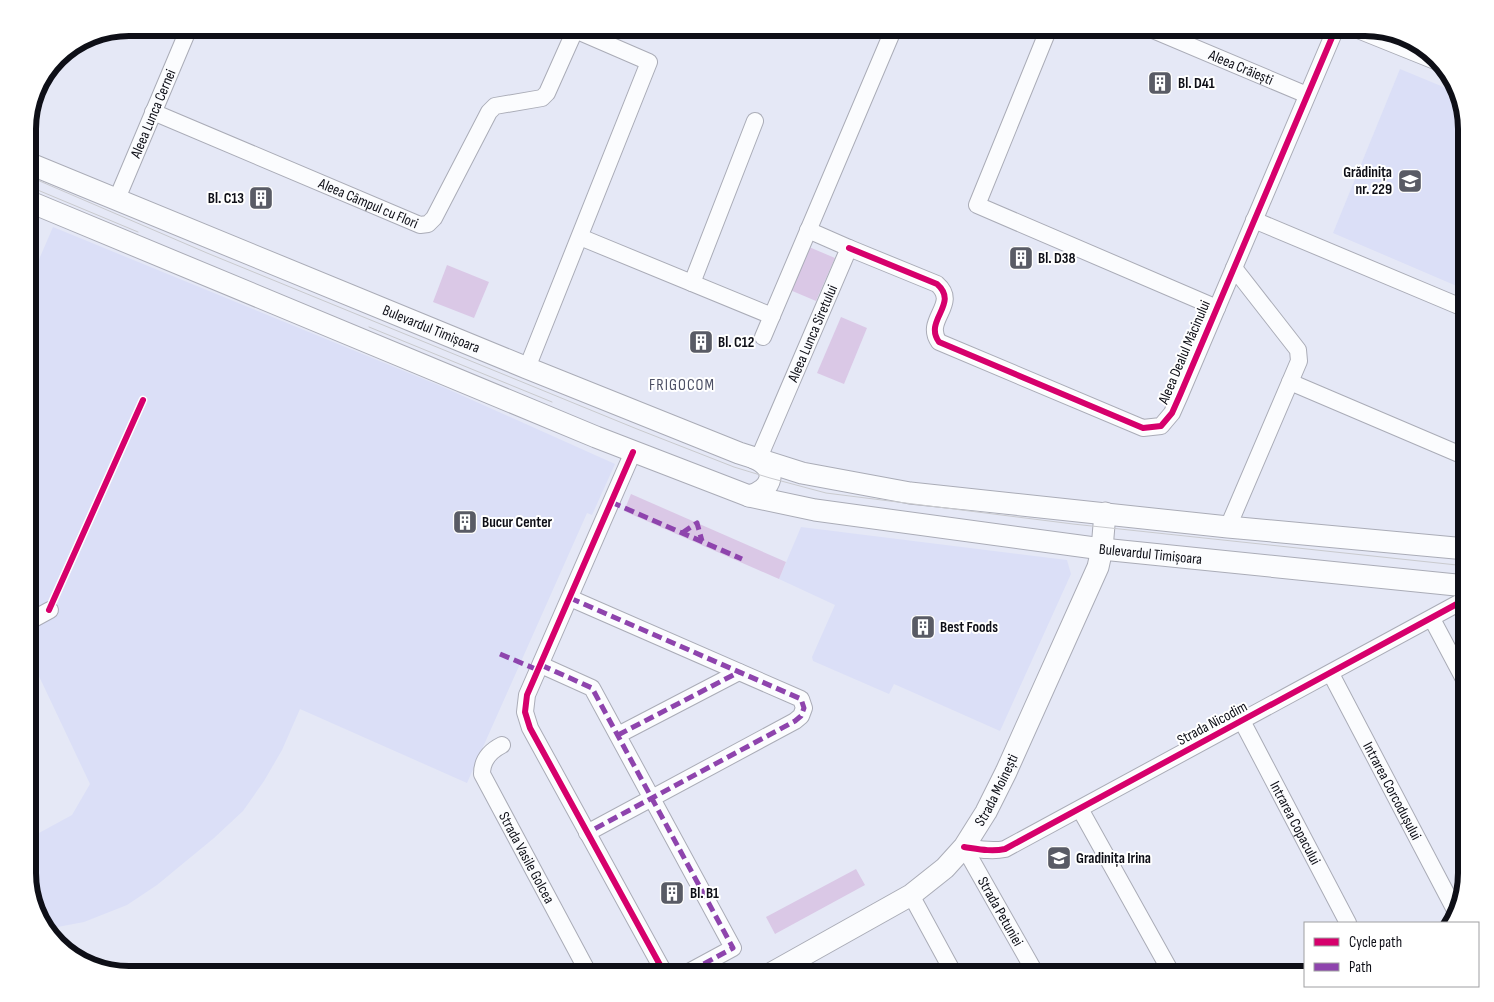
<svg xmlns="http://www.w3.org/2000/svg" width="1494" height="1002" font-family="'Sofia Sans Condensed',sans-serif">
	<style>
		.built { fill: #dbdff7 }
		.green { fill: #dac8e6 }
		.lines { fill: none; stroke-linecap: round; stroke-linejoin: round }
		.minor-casing { stroke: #aaacb7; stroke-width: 18 }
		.major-casing { stroke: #aaacb7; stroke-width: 23 }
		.minor { stroke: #fbfcfe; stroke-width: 16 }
		.major { stroke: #fbfcfe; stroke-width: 21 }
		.tram { stroke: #c9cace; stroke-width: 1 }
		.quiet { stroke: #8e44ad; stroke-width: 5; stroke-dasharray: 10 5; stroke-linecap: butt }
		.cycleway-casing { stroke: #fff; stroke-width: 9 }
		.cycleway { stroke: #d6006c; stroke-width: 6 }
		.labels { text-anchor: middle; stroke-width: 4; stroke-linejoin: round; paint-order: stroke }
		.street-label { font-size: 15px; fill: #0e0f17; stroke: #fff }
		.poi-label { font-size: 15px; font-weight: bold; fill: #0e0f17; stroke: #fff; text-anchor: start }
		.neighbourhood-label { font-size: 16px; letter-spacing: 1px; fill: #4d5065; stroke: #fff }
		.rim { fill: none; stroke: #0e0f17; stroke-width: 6 }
	</style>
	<rect width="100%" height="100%" fill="#e5e8f6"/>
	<g class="built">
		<polygon points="1400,69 1458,93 1466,129 1466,290 1333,233"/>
		<polygon points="53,227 443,387 615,464 592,515 587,513 467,783 300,709 282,750 264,781 243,811 214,838 157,885 127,905 84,922 47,929 41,923 28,879 28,839 72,815 90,784 28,653 28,269 34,271"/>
		<polygon points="801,527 1067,560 1071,574 1000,731 894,684 889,694 813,661 812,657 835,605 779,579"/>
	</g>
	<g class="green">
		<polygon points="809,247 835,258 816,301 790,290"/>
		<polygon points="447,265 489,282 474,318 433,302"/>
		<polygon points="841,317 867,328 844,384 817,373"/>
		<polygon points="631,494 786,562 779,579 624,511"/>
		<polygon points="856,869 865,885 775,934 766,917"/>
	</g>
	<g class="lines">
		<defs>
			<g id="minor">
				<polyline points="1049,28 977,205 1217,308"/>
				<path id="s1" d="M1148,28L1307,95"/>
				<polyline points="1353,28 1435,61"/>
				<path id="s2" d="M153,112L420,225L428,224L434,218L489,112L495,106L542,98L547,93L576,28"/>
				<path id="s3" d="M116,201L189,28"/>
				<polyline points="1254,220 1466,309"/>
				<polyline points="580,237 772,316"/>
				<path d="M849,248L937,284C960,304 923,320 939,342L1143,428L1161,426L1172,413L1180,395L1336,28"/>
				<polyline points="692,283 755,121"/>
				<polyline points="763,337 894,28"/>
				<polyline points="527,368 649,62 575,30"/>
				<polyline points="1290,382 1466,457"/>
				<polyline points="633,452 527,695 525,712 530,728 665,974"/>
				<path id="s4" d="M758,460L849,248L808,230"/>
				<polyline points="1228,527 1299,361 1298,350 1234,268"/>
				<polyline points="570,598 801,699 804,708 801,716 795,721 587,833"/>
				<polyline points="1432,619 1466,683"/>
				<polyline points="28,622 50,610"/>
				<polyline points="541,665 592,688 733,948 685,974"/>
				<path id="s5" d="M1331,674L1455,910"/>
				<path id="s6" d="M1242,721L1348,923"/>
				<polyline points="618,735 739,672"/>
				<path id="s7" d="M502,745C490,751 482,760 482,774L589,974"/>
				<polyline points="1080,809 1172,974"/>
				<path d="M964,847C978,849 991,852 1005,849L1466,599"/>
				<path id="s8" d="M964,847L1036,974"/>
				<polyline points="911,895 954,974"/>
			</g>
			<g id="major">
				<path id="s9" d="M28,163L527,368L739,453L802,473L910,493L1228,527L1466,549"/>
				<path id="s10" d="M28,201L596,437L749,496L815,510L1102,549L1466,586"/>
				<path d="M749,496C773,490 779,468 754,458"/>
				<path id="s11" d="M770,974L911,895L945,868L964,847L986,812L1006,772L1098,567L1102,549L1105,513"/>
			</g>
		</defs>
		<use href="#minor" class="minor-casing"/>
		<use href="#major" class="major-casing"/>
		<use href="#minor" class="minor"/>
		<use href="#major" class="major"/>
		<g class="tram">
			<polyline points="28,176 207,253 637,429 734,467 770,478 826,493 1073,524 1466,566"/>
			<polyline points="28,186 138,232"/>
			<polyline points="369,327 552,402"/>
		</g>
		<g class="quiet">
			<polyline points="611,502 742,559"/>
			<polyline points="682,533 697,523 702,541"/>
			<polyline points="570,598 801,699 804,708 801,716 795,721 587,833"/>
			<polyline points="500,654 538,670"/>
			<polyline points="541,665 592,688 733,948 685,974"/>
			<polyline points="618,735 739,672"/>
		</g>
		<defs>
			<g id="cycleway">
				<path d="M849,248L937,284C960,304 923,320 939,342L1143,428L1161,426L1172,413L1180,395L1336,28"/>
				<polyline points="633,452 527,695 525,712 530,728 665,974"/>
				<polyline points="49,610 143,400"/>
				<path d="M964,847C978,849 991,852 1005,849L1466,599"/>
			</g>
		</defs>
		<use href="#cycleway" class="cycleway-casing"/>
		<use href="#cycleway" class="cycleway"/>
	</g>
	<defs>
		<symbol id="building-square" viewBox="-11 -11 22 22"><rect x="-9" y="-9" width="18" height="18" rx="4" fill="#595b65" stroke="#fff"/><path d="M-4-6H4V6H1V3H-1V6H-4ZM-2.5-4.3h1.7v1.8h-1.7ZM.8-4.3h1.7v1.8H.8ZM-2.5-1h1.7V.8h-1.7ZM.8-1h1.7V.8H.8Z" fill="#fff"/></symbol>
		<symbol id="school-square" viewBox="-11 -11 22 22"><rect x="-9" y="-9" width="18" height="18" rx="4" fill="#595b65" stroke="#fff"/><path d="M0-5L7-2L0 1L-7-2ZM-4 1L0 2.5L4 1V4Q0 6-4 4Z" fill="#fff"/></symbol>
	</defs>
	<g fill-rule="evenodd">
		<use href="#building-square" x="1146" y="69" width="28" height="28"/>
		<use href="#school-square" x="1396" y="167" width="28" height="28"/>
		<use href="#building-square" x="247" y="184" width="28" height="28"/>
		<use href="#building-square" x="1007" y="244" width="28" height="28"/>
		<use href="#building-square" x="687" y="328" width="28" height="28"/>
		<use href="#building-square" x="451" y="508" width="28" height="28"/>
		<use href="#building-square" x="909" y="613" width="28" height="28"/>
		<use href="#school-square" x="1045" y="844" width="28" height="28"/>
		<use href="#building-square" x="658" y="879" width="28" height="28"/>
	</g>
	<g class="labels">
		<g class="street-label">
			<text dy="5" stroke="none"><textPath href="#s1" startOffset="101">Aleea Crăiești</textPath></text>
			<text dy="5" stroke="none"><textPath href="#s3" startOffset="95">Aleea Lunca Cernei</textPath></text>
			<text dy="5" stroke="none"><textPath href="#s2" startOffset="234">Aleea Câmpul cu Flori</textPath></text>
			<text dy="5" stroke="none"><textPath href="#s9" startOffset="436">Bulevardul Timișoara</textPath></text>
			<text dy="5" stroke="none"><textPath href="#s4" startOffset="138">Aleea Lunca Siretului</textPath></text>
			<text transform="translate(1184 352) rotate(-67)" y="5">Aleea Dealul Măcinului</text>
			<text dy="5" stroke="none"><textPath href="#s10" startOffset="1185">Bulevardul Timișoara</textPath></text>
			<text transform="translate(1212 723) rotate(-28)" y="5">Strada Nicodim</text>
			<text dy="5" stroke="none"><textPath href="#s11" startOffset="299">Strada Moinești</textPath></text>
			<text dy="5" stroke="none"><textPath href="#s5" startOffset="132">Intrarea Corcodușului</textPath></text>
			<text dy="5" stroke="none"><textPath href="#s6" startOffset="115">Intrarea Copacului</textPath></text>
			<text dy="5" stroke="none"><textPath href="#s7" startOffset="132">Strada Vasile Golcea</textPath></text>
			<text dy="5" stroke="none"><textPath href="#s8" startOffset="74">Strada Petuniei</textPath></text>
		</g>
		<g class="poi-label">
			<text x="1178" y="88">Bl. D41</text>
			<text x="1392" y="177" text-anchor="end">Grădinița<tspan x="1392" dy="17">nr. 229</tspan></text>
			<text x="244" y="203" text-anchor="end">Bl. C13</text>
			<text x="1038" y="263">Bl. D38</text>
			<text x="718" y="347">Bl. C12</text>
			<text x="482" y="527">Bucur Center</text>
			<text x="940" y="632">Best Foods</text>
			<text x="1076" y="863">Gradinița Irina</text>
			<text x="690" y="898">Bl. B1</text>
		</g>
		<g class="neighbourhood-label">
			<text x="682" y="390">FRIGOCOM</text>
		</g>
	</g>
	<path d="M0 0H1494V1002H0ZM129 36H1365A93 93 0 0 1 1458 129V873A93 93 0 0 1 1365 966H129A93 93 0 0 1 36 873V129A93 93 0 0 1 129 36Z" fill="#fff" fill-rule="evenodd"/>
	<path class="rim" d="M129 36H1365A93 93 0 0 1 1458 129V873A93 93 0 0 1 1365 966H129A93 93 0 0 1 36 873V129A93 93 0 0 1 129 36Z"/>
	<rect x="1304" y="922" width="175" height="65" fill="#ffffff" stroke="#9f9fa2"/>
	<rect x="1314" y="938" width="25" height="8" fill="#d6006c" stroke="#9f9fa2"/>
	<text x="1349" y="947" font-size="15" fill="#0e0f17">Cycle path</text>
	<rect x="1314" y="963" width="25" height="8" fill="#8e44ad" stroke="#9f9fa2"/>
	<text x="1349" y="972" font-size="15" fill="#0e0f17">Path</text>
</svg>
